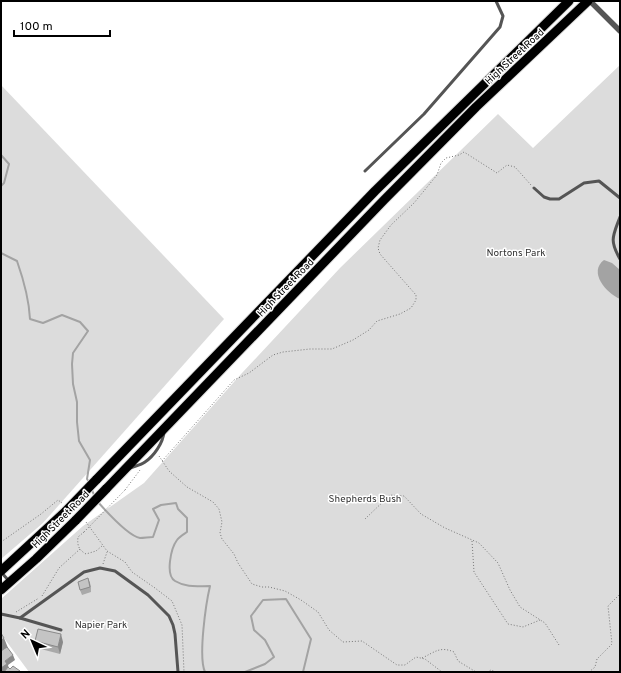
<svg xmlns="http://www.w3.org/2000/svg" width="621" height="673" font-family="Overpass,sans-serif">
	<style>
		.green { fill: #dcdcdc }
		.water { fill: #a3a3a3 }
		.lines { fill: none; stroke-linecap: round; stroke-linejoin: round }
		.stream { stroke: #a3a3a3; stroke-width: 2 }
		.primary-casing { stroke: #dbdbdb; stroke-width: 11 }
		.path { stroke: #777; stroke-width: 1; stroke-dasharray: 1 2; stroke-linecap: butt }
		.lane { stroke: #555; stroke-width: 3 }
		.street { stroke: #555; stroke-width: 5.5 }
		.primary { stroke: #000; stroke-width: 9 }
		.primary-bridge-casing { stroke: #dbdbdb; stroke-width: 11; stroke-linecap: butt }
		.path-bridge { stroke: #777; stroke-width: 1; stroke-dasharray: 1 2; stroke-linecap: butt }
		.primary-bridge { stroke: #000; stroke-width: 9 }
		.wall { fill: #a9a9a9 }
		.shaded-wall { fill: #898989 }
		.building { fill: #c4c4c4; stroke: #898989 }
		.labels { text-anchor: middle; stroke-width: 3; stroke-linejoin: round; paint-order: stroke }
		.street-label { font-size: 10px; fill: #000; stroke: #fff }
		.park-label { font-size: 10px; fill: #333; stroke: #fff }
	</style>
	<rect width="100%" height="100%" fill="#fff"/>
	<g class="green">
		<polygon points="620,65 620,672 29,672 1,634 1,599 83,526 144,483 242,373 340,268 498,114 533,148"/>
		<polygon points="1,85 224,319 43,523 1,559"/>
	</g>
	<path class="water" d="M604,260L612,263L620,270V299C606,293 588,272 604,260Z"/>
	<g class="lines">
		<g class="stream">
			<polyline points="1,155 9,164 4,183 1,186"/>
			<path d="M1,253L17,261C24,281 29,298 30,319L43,323L62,315L80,322L88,331L73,353L72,364L73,384L77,402V422L79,441L90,460L87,479L89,482"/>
			<polyline points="91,488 95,497"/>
			<path d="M97,501C105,510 128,536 140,538C144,538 149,537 153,537L159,520L153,509L161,505L176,503L178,509L187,518V532C184,534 179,537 177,540C171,548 165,575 175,581C187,588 197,586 210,586C206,603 198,657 205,672"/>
			<polyline points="245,672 265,664 274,657 265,640 254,630 251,616 263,600 286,599 311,639 303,672"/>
		</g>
		<defs>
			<g id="primary">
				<polyline points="96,480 375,191 569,1"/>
				<polyline points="106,489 384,200 476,107 588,1"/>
				<polyline points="1,571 66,511"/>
				<polyline points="1,590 36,559 76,520"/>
			</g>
		</defs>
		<use href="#primary" class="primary-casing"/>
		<g class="path">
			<polyline points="159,456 169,471 187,487 213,502 219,509 222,522 220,533 222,539 234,554 238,563 252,584 262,587 269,587 285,591 301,600 318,612 329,630 343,642 362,641 397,665 405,665 416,657 425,659 442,672"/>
			<polyline points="162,461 234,380 249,373 273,355 283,352 310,349 332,349 353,340 369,330 377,321 400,314 411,308 416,300 416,295 380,254 378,248 380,240 391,225 414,203 437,175 441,163 446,158 459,155 464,152 497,173 507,165 515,167 531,185"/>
			<polyline points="125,490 140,470"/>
			<polyline points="365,519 390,495 404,496 421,514 445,528 479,543 498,563 510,590 520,607 545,623 559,645"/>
			<polyline points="86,522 107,551 125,562 132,572 155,588 172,601 182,625 184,672"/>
			<path d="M84,532L78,537C77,546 79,550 86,554L96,551L102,546"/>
			<polyline points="472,541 474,572 508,624 523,627 540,620"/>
			<polyline points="1,542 41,514 58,500 62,503"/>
			<polyline points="103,564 107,552"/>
			<polyline points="42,596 59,568 80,549"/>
			<polyline points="16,612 39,598"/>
			<path d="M422,658C435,652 440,646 454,652L458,661L476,672"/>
			<polyline points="487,672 491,670 496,672"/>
			<polyline points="589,672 595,667 597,659 612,644 608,606 620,594"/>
			<polyline points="619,672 620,671"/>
		</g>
		<g class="lane">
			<polyline points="365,171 424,114 500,27 503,16 496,1"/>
			<polyline points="534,188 544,197 550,199 559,199 584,183 599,181 620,198"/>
			<path d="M620,217C613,236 609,240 620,259"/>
			<path d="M130,468C135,466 141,465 145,462C154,456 163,443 164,432"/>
			<polyline points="1,572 9,581"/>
			<polyline points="1,614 20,618 84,572 100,568 115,571 148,595 169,616 173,625 175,634 178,672"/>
			<polyline points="20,618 61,630"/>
		</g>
		<polyline class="street" points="590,1 620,31"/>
		<use href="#primary" class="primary"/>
		<defs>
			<g id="primary-bridge">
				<polyline points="66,511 96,480"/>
				<polyline points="76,520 106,489"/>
			</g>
		</defs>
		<use href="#primary-bridge" class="primary-bridge-casing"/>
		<polyline class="path-bridge" points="84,532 125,490"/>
		<use href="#primary-bridge" class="primary-bridge"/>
	</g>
	<g class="wall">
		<polygon points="90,583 91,592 82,595 80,590"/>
		<polygon points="35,641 63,642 60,654 37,648"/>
	</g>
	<g class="shaded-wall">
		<polygon points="88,578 90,583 91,592 90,587"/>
		<polygon points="61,634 63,642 60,654 58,647"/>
		<polygon points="4,638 8,648 1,655 1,643 2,640"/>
		<polygon points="13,655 15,660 8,665 9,669 4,672 1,672 1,668 5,661"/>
	</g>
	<g class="building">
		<polygon points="88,578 90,587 80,590 78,582"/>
		<polygon points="38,629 61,634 58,647 35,641"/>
		<polygon points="1,633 4,638 2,640 3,641 1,643"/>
		<polygon points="7,647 13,655 5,661 7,664 1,668 1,651"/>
		<polygon points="13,666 20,671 20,672 4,672 8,667 10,669"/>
	</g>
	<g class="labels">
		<g class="street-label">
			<text transform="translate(514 56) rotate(-43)" y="4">High Street Road</text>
			<text transform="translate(285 287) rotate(-46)" y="4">High Street Road</text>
			<text transform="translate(60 519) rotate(-45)" y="4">High Street Road</text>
		</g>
		<g class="park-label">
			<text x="516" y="256">Nortons Park</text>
			<text x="365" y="502">Shepherds Bush</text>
			<text x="101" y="628">Napier Park</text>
		</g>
	</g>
	<rect width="621" height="673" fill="none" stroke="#000000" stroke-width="4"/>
	<g transform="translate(32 641) rotate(316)" stroke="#ffffff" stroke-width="3" paint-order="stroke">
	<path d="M0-3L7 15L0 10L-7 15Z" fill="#000000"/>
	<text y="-6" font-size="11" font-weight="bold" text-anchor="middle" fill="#000000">N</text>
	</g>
	<path d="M14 30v6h96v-6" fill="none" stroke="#000000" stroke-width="2"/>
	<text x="20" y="30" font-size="12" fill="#000000" stroke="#ffffff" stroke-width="3" paint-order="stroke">100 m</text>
</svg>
